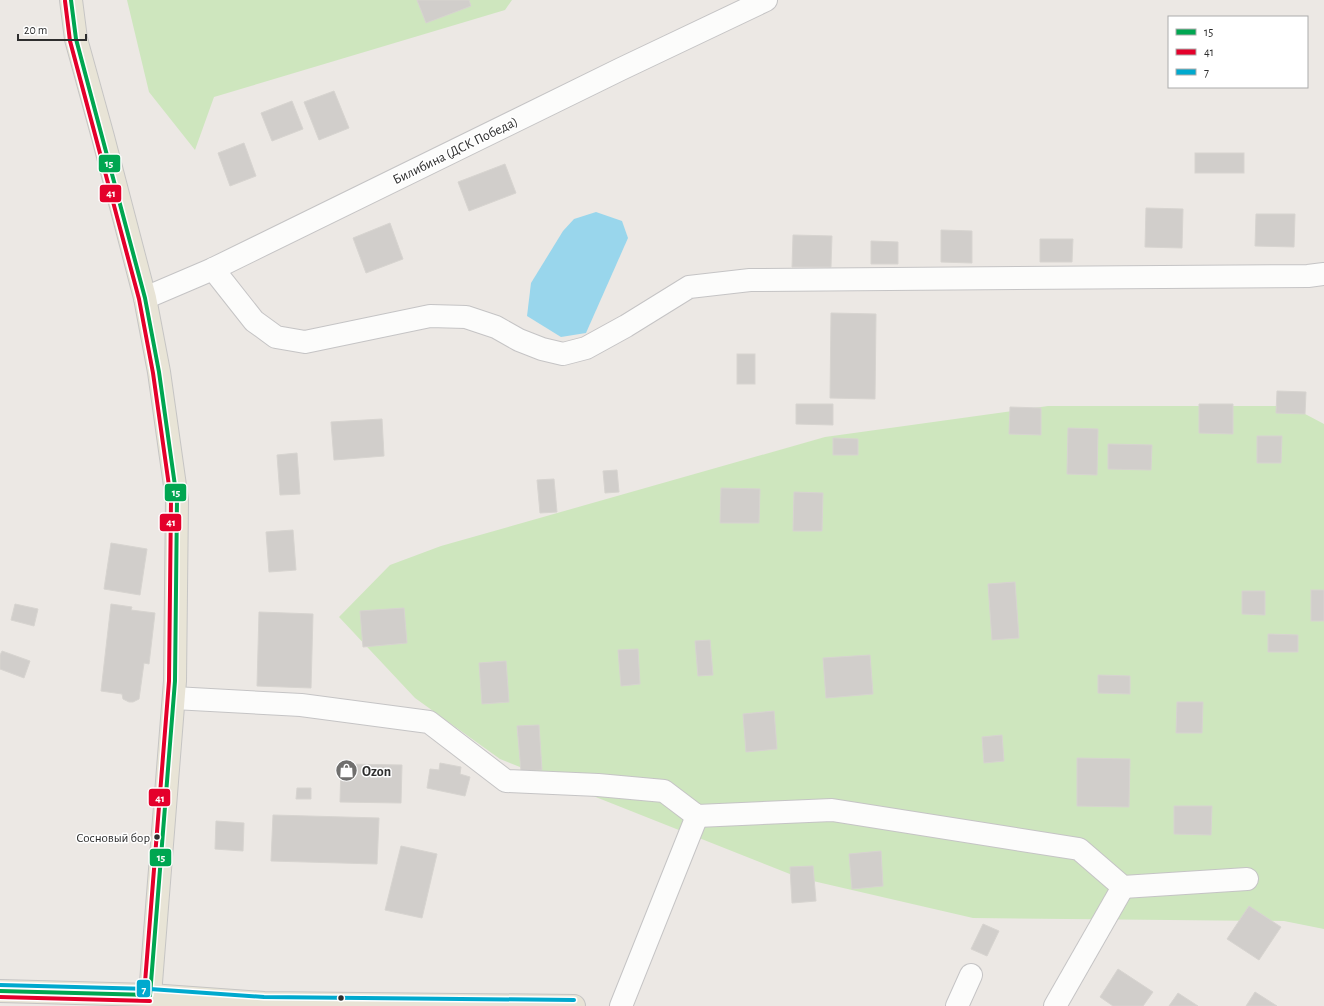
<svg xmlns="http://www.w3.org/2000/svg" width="1324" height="1006" font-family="'Alegreya Sans',sans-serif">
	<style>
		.green { fill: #cee6be }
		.water { fill: #99d6ec }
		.building { fill: #d1cecb; stroke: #d7d4d0 }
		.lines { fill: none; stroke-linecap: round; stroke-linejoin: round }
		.minor-casing { stroke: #c5c4c5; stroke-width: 24 }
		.major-casing { stroke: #c6c5c4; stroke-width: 24 }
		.minor { stroke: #fcfcfb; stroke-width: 22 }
		.major { stroke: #e8e4d6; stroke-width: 22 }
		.bus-1-casing { stroke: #fff; stroke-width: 7 }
		.bus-2-casing { stroke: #fff; stroke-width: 7 }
		.bus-3-casing { stroke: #fff; stroke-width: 7 }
		.bus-1 { stroke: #00a651; stroke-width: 4 }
		.bus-2 { stroke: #e4002b; stroke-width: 4 }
		.bus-3 { stroke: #00a9ce; stroke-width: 4 }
		.bus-dot { fill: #2e2e2e; stroke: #fff; stroke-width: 1.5 }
		.labels { text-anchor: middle; stroke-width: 3; stroke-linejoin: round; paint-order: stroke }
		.bus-label { font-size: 13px; fill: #2e2e2e; stroke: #fff; text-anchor: end }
		.street-label { font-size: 14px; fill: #2e2e2e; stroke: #fff }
		.poi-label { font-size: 14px; font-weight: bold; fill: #2e2e2e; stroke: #fff; text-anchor: start }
		.line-badge { stroke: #fff; stroke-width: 1.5 }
		.badge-label { font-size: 11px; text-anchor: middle; font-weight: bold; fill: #fff }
	</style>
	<rect width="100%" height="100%" fill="#ece8e4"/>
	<g class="green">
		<polygon points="127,0 512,0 505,10 214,97 195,150 149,92"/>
		<polygon points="1048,406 1290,406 1324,424 1324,929 1284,921 973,918 800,878 500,759 415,698 339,617 390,565 441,546 825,437"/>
	</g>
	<polygon class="water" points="596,212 622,221 628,238 586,333 561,337 527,316 531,283 563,231 574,219"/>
	<g class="building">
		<polygon points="417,0 469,0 471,6 426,23"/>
		<polygon points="334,91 349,128 319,140 304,102"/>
		<polygon points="292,101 303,129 272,141 261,113"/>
		<polygon points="244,143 256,176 230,186 218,153"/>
		<rect x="1195" y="153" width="49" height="20"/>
		<polygon points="505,164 516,193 469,211 458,182"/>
		<polygon points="1146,208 1183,209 1182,248 1145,247"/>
		<polygon points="1256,214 1295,214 1294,247 1255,246"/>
		<polygon points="390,223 403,259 366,273 353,238"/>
		<polygon points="941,230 972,231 972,263 941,262"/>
		<polygon points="793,235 832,236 831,267 792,267"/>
		<polygon points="1040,239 1073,239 1072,262 1040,262"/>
		<polygon points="871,241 898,242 898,264 871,264"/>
		<polygon points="831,313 876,314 875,399 830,398"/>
		<rect x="737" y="354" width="18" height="30"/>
		<polygon points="1277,391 1306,392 1305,414 1276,413"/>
		<polygon points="796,404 833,404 833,425 796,424"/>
		<polygon points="1199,404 1233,404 1233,434 1199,433"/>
		<polygon points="1010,407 1041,408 1041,435 1009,434"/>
		<polygon points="382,419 384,456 334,460 331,422"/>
		<polygon points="1068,428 1098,429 1097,475 1067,474"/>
		<polygon points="1257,436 1282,436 1281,463 1257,463"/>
		<polygon points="833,438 858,439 858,455 833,455"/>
		<polygon points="1108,444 1152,445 1151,470 1108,469"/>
		<polygon points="297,453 300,494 280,495 277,455"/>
		<polygon points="617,470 619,492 605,493 603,471"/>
		<polygon points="554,479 557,512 540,513 537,480"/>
		<polygon points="721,488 760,489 759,523 720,523"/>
		<polygon points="794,492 823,493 822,531 793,531"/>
		<polygon points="293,530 296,570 269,572 266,532"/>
		<polygon points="111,543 147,549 140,595 104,589"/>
		<polygon points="1015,582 1019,638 992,640 988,584"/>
		<rect x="1311" y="590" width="13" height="31"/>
		<polygon points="1242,591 1265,591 1265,615 1242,614"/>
		<polygon points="15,604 38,609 34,626 11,620"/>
		<polygon points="111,604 132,607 131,610 155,613 149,664 144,663 139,699 133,702 129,702 123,699 122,694 101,691"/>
		<polygon points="404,608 407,643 363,647 360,611"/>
		<polygon points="259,612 313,614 311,688 257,686"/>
		<polygon points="1268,634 1298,635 1298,652 1268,652"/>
		<polygon points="710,640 713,675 698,676 695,641"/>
		<polygon points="638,649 640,684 621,686 618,650"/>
		<polygon points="2,651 30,661 24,678 0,669 0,655"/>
		<polygon points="870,655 873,694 826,698 823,658"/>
		<polygon points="506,661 509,702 482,704 479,663"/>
		<polygon points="1098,675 1130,676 1130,694 1098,693"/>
		<polygon points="1177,702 1203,702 1202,733 1176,733"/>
		<polygon points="774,711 777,749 746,752 743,714"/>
		<polygon points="539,725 542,770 521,771 517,726"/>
		<polygon points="1002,735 1004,761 984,763 982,737"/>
		<polygon points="1077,758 1130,759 1129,807 1077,806"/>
		<polygon points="440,763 461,767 460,774 470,777 465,796 427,788 430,769 439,770"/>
		<polygon points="341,764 402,765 401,803 340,802"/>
		<polygon points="297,788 311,788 311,799 296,799"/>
		<polygon points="1174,806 1212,806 1211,835 1174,834"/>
		<polygon points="273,815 379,818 377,864 271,861"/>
		<polygon points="216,821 244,823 243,851 215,849"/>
		<polygon points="401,846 437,854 422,918 385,910"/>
		<polygon points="881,851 883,886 852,889 849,854"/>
		<polygon points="813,866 816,901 792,903 790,867"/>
		<polygon points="1249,906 1281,927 1259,960 1227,939"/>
		<polygon points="983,924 999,931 987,956 971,949"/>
		<polygon points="1118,969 1153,992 1143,1006 1113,1006 1100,997"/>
		<polygon points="1255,992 1277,1006 1246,1006"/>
		<polygon points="1178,993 1198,1006 1169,1006"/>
	</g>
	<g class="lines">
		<defs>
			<g id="minor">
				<polyline points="213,269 254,321 276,337 305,342 430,316 466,317 496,327 519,340 542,349 563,354 586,348 626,326 689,287 750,280 1308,276 1324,274"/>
				<polyline points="145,298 213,269 621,69 766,0"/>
				<polyline points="174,698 301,705 429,722 506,781 598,785 664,791 697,816 832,810 1079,849 1123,887 1247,879"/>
				<polyline points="621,1006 697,816"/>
				<polyline points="957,1006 971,975"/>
				<polyline points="1055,1006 1123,887"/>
			</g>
			<g id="major">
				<polyline points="71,0 76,39 103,137 145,298 159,372 177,500 175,681 150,995"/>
				<polyline points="0,991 150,995 264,1003 574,1006"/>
			</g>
		</defs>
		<use href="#minor" class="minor-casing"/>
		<use href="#major" class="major-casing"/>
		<use href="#minor" class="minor"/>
		<use href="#major" class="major"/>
		<defs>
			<g id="bus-1">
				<polyline points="71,0 76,39 145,298 159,372 177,500 175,681 150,995"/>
				<polyline points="0,991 150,995"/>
			</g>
			<g id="bus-2">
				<polyline points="65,1 70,41 139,299 153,373 171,500 169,681 144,995"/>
				<polyline points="0,997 150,1001"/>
			</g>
			<polyline id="bus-3" points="0,985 150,989 264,997 574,1000"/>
		</defs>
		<use href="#bus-1" class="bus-1-casing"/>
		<use href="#bus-2" class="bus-2-casing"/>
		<use href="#bus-3" class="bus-3-casing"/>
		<use href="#bus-1" class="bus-1"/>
		<use href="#bus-2" class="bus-2"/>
		<use href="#bus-3" class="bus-3"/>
	</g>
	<defs>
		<symbol id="shop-disc" viewBox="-11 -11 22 22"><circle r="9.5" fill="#706f6e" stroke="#fff"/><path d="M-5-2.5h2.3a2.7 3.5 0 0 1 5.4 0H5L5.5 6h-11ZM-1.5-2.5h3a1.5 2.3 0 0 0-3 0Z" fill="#fff"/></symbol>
	</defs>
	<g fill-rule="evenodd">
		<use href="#shop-disc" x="334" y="758" width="25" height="25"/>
	</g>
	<g class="bus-dot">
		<circle cx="157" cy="837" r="3.5"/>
		<circle cx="341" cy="998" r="3.5"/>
	</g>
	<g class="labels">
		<g class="bus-label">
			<text x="150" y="842">Сосновый бор</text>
		</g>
		<g class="street-label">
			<text transform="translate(455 150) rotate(-26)" y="5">Билибина (ДСК Победа)</text>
		</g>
		<g class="poi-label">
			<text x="362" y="776">Ozon</text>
		</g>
	</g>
	<g class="line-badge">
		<rect x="98" y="154" width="23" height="19" rx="4" fill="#00a651"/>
		<rect x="99" y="184" width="23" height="19" rx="4" fill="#e4002b"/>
		<rect x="164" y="483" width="23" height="19" rx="4" fill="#00a651"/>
		<rect x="159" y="513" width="23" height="19" rx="4" fill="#e4002b"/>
		<rect x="148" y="788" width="23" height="19" rx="4" fill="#e4002b"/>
		<rect x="149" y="848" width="23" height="19" rx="4" fill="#00a651"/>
		<rect x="136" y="979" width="15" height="19" rx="4" fill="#00a9ce"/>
	</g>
	<g class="badge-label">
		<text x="109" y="167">15</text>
		<text x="111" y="197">41</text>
		<text x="176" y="496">15</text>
		<text x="171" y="526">41</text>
		<text x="160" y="802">41</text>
		<text x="161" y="861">15</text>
		<text x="144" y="993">7</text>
	</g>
	<rect x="1168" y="16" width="140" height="72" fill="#ffffff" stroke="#ababab"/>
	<rect x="1176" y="29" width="20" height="6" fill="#00a651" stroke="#ababab"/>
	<text x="1204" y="36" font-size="12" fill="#2e2e2e">15</text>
	<rect x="1176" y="49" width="20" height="6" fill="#e4002b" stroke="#ababab"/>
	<text x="1204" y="56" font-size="12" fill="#2e2e2e">41</text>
	<rect x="1176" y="69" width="20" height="6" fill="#00a9ce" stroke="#ababab"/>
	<text x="1204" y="76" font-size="12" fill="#2e2e2e">7</text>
	<path d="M18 34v6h68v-6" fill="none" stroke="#2e2e2e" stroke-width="2"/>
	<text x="24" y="34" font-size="12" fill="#2e2e2e" stroke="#ffffff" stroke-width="3" paint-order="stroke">20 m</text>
</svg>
